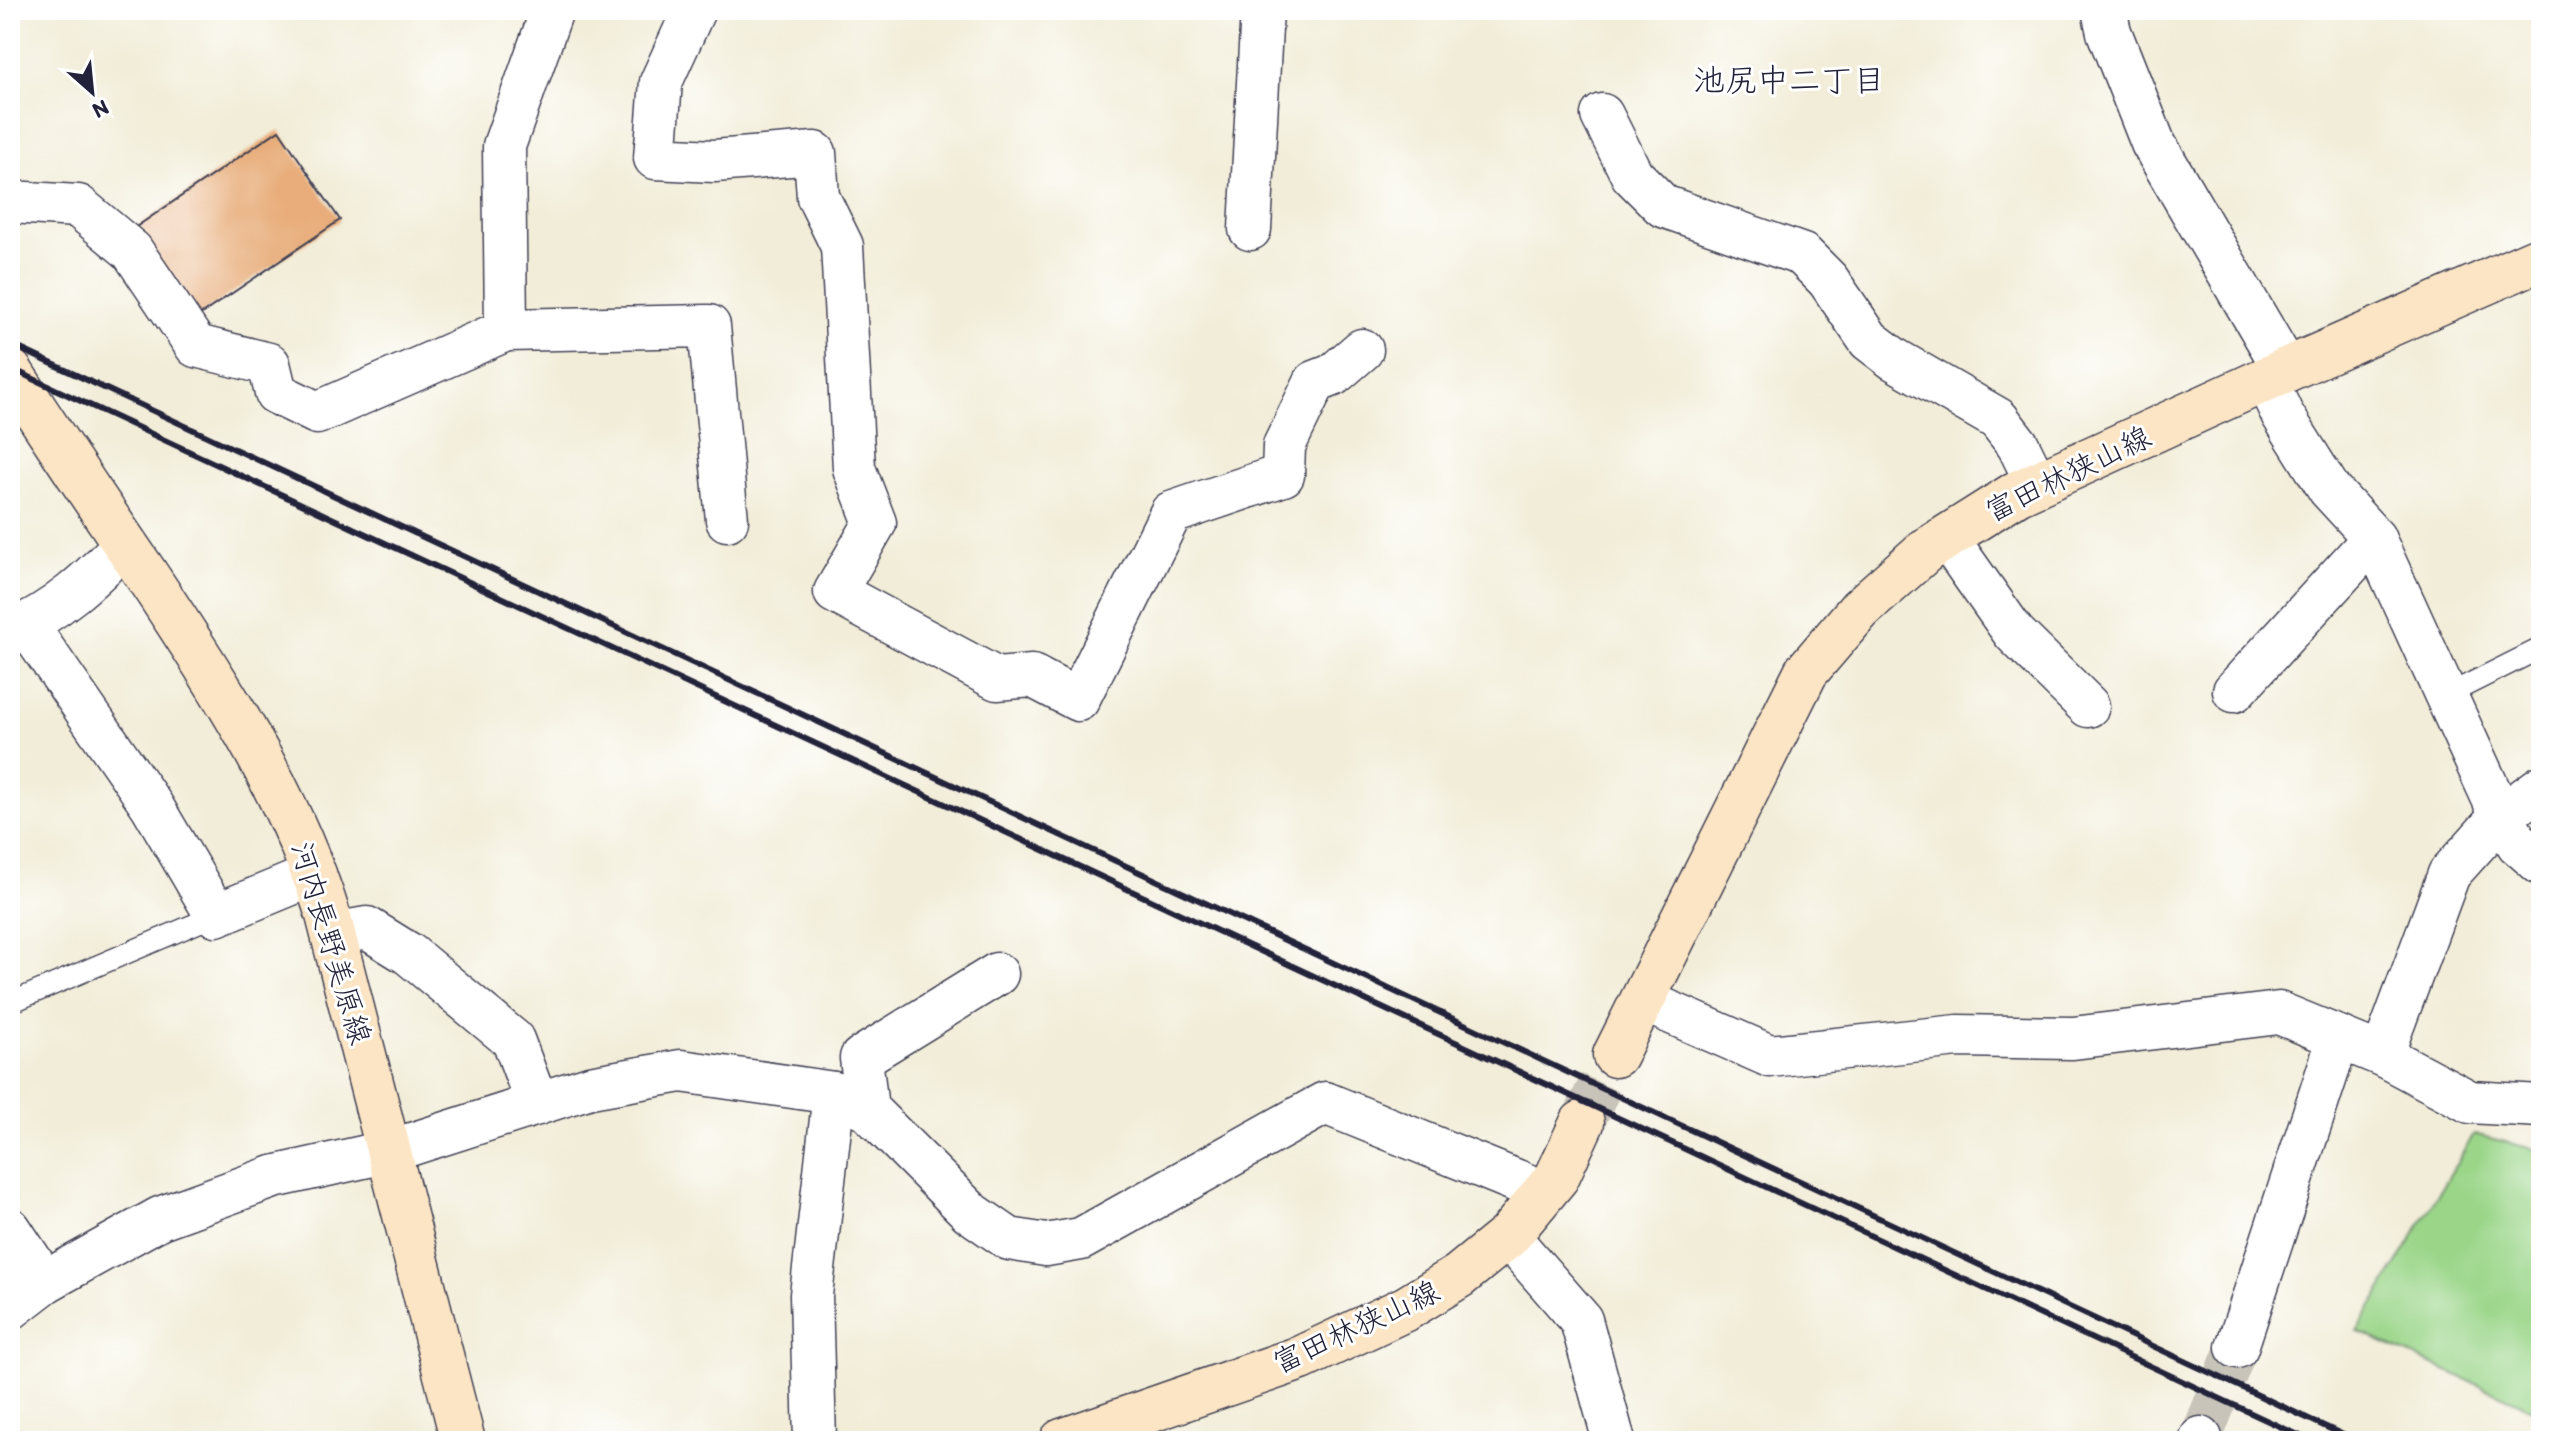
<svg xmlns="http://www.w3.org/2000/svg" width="2551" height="1451" font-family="Itim,'Klee One',sans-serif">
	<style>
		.green { fill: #9ad588; stroke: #5e7c62; stroke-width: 2 }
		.building { fill: #e8ad7a }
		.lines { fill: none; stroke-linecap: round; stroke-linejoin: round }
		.minor-tunnel { stroke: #c8c4b9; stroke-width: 42; stroke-dasharray: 42 21; stroke-linecap: butt }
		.secondary-tunnel { stroke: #c8c4b9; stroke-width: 44; stroke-dasharray: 44 22; stroke-linecap: butt }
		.service-casing { stroke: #414053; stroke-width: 23 }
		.minor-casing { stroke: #414053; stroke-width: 45 }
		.tertiary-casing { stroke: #414053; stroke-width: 47 }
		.secondary-casing { stroke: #414053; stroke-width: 47 }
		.service { stroke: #fff; stroke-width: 20 }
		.minor { stroke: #fff; stroke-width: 42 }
		.tertiary { stroke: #fff; stroke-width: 44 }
		.secondary { stroke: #fce5c4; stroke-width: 44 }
		.rail { stroke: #22223b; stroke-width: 6 }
		.labels { text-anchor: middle; stroke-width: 6; stroke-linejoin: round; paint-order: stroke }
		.street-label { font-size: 30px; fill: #22223b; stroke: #fff }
		.neighbourhood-label { font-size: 32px; fill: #22223b; stroke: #fff }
	</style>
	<rect width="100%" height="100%" fill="#fff"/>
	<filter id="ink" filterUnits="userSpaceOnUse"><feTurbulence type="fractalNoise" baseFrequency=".0125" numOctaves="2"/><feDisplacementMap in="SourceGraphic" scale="16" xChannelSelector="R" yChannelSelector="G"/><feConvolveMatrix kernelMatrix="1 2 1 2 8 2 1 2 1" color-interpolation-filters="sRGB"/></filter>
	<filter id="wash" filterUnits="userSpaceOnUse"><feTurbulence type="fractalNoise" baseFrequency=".006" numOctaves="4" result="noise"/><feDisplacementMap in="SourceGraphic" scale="32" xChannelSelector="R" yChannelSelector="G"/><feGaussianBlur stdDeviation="1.8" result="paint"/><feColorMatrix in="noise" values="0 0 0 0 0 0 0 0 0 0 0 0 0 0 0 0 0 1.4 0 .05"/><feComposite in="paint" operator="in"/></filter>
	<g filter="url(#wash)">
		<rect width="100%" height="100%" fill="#f2edd8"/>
		<polygon class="green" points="2474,1134 2541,1151 2541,1413 2357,1331"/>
		<g id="blocks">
			<polygon class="building" points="279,130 340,220 194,319 133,229"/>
		</g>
	</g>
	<g filter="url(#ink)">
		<use href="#blocks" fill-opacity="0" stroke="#414053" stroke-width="2"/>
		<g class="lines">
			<polyline class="minor-tunnel" points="2201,1438 2237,1347"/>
			<polyline class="secondary-tunnel" points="1582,1123 1615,1055"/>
			<defs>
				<g id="service">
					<polyline points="2445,696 2541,648"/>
					<polyline points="10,1003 216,915"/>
				</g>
				<g id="minor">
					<polyline points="552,10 504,146 506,330 709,326 727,520"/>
					<polyline points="694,10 661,82 655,158 714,161 815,153 818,197 842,246 854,468 875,523 835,592 997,679 1032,676 1078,700 1171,513 1283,475 1284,446 1315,382 1333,375 1362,350"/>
					<polyline points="1602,115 1632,175 1663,206 1803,255 1828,280 1869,340 1894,359 1998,419 2018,445 2037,484"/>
					<polyline points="10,202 78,206 132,251 196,346 269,364 276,393 317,413 506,330"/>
					<polyline points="1250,229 1262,10"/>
					<polyline points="2266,380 2282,414 2329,489 2374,538 2501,816 2518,844 2541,864"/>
					<polyline points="1947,538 2014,633 2088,706"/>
					<polyline points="26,624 152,806 216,915 315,874"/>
					<path d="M10,631C55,613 92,578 125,544"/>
					<polyline points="2234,691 2374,538"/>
					<polyline points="333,934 367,928 409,954 513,1040 537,1104"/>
					<polyline points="1642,1000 1770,1056 1958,1036 2073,1038 2279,1013 2382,1055 2470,1102 2541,1106"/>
					<polyline points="2382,1055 2449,874 2501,816 2541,787"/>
					<polyline points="867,1109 861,1058 997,974"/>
					<polyline points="10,1229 45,1282"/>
					<polyline points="1508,1236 1581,1320 1614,1441"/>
					<polyline points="10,1309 45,1282 160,1218 273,1177 390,1151 590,1087 681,1071 834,1093 867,1109 970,1212 1009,1239 1046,1245 1081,1239 1325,1103 1544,1192"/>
					<polyline points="2237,1347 2339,1037"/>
					<polyline points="815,1441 811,1295 834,1093"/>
					<polyline points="2200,1441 2201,1438"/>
				</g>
				<polyline id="tertiary" points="2104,10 2109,32 2153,143 2286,370"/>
				<g id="secondary">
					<path d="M10,371C54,439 99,506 145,573C217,681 289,791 328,915L463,1441"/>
					<polyline points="1615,1055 1806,672 1860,609 1925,551 2017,493 2286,370 2541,258"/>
					<polyline points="1062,1441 1301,1358 1407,1308 1459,1276 1508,1236 1557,1177 1582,1123"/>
				</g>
			</defs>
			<use href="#service" class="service-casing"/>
			<use href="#minor" class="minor-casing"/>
			<use href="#tertiary" class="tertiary-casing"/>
			<use href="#secondary" class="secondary-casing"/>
			<use href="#service" class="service"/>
			<use href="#minor" class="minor"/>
			<use href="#tertiary" class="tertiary"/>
			<use href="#secondary" class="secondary"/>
			<g class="rail">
				<polyline points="10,344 2356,1441"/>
				<polyline points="10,368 2311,1441"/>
			</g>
		</g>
	</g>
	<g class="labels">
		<g class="street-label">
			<text transform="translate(2068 474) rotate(-26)" y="10">富田林狭山線</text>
			<text transform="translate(331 943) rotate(73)" y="10">河内長野美原線</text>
			<text transform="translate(1356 1327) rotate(-25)" y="10">富田林狭山線</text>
		</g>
		<g class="neighbourhood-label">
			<text x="1789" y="91">池尻中二丁目</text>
		</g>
	</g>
	<rect width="2551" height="1451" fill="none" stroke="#fff" stroke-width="40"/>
	<g transform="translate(92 92) rotate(153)" stroke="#ffffff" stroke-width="6" paint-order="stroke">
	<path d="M0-6L14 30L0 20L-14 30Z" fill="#22223b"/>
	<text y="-12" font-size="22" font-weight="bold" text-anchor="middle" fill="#22223b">N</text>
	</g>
</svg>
